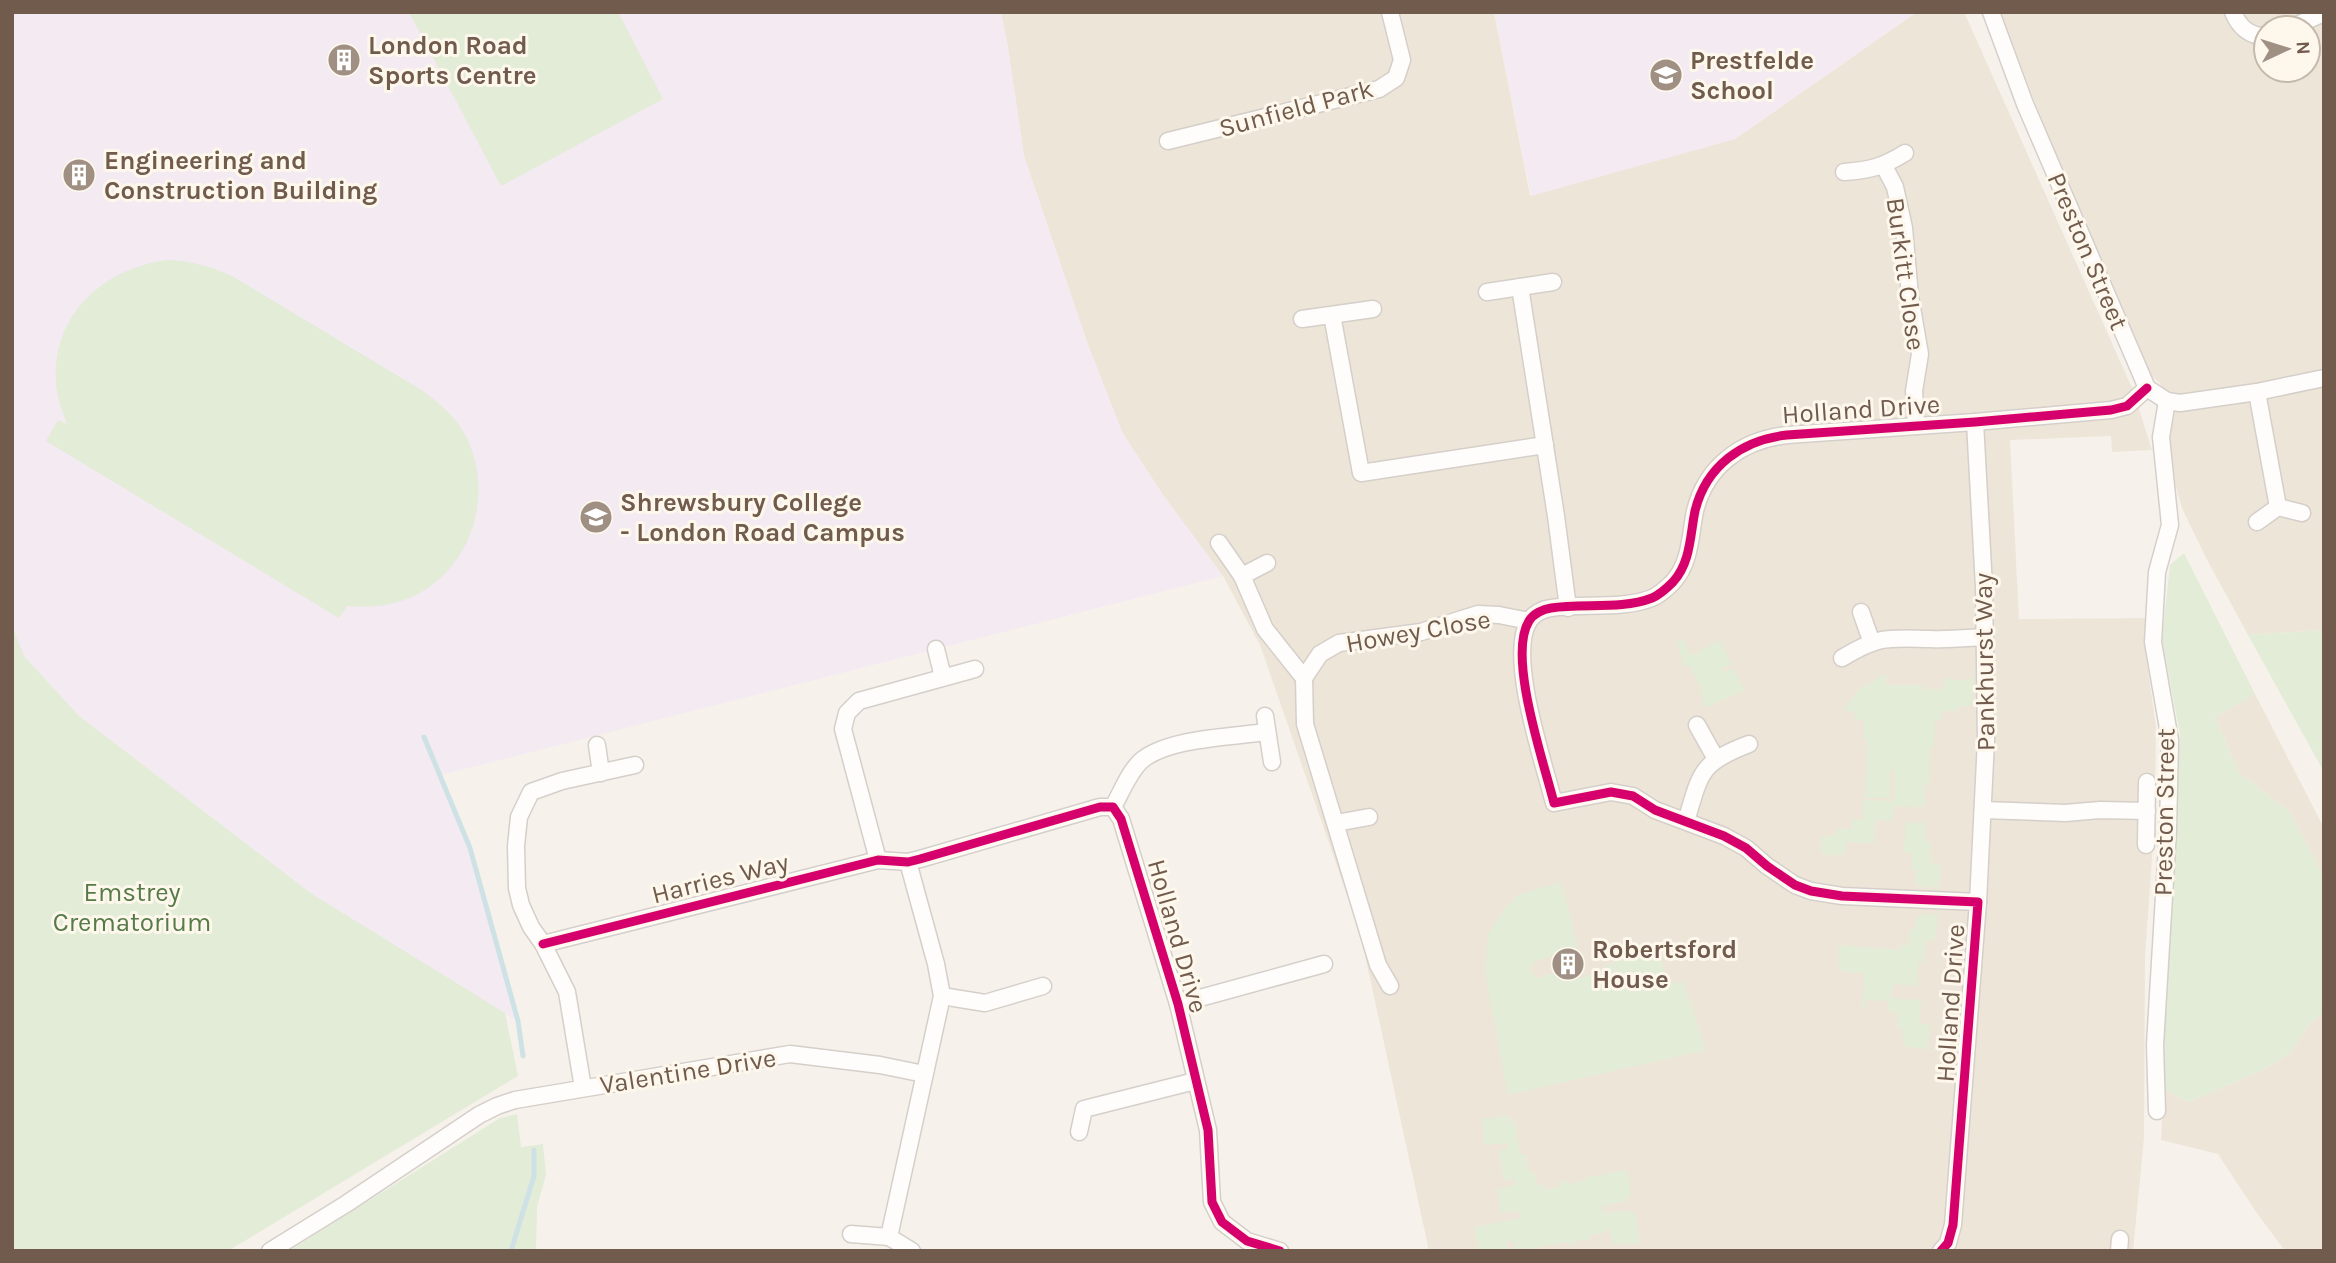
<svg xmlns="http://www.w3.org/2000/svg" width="2336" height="1263" font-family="Karla,sans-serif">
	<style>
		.residential { fill: #eee5d9; fill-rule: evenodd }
		.education { fill: #f3eaf2 }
		.green { fill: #e2ecd7 }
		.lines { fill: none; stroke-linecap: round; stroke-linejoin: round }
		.stream { stroke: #cee2e5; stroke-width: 5 }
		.minor-casing { stroke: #d5cfc9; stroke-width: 19 }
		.minor { stroke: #fefdfc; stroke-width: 16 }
		.cycleway-casing { stroke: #fdf7ec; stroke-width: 13 }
		.cycleway { stroke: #d6006c; stroke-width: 9 }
		.labels { text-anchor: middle; stroke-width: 6; stroke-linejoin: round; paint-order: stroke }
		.poi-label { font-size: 26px; font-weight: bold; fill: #715b4d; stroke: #fdf7ec; text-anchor: start }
		.street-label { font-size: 26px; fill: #715b4d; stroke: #fdf7ec }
		.park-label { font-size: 26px; fill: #567b49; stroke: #fdf7ec }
	</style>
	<rect width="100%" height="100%" fill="#f6f2eb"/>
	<g class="residential">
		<polygon points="1001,12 1494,12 1530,195 1735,139 1917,12 1964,12 2133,390 2152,450 2112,452 2111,436 2010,440 2019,619 2146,618 2146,655 2156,727 2155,815 2145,957 2144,1138 2133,1251 1429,1251 1360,932 1260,645 1223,576 1163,495 1122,432 1087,342 1024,156 1008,48"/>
		<path d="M2000,12H2324V630L2248,635L2205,556L2182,508L2171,469L2167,401L2160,383L2146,372L2081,221ZM2266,28H2308V70H2266Z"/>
		<polygon points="2255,694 2324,828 2324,877 2290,812 2239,773 2215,717"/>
		<polygon points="2324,1011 2324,1251 2285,1251 2256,1212 2218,1154 2161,1140 2164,1089 2189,1102 2263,1070 2290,1053 2309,1024"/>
	</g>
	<g class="education">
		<polygon points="12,12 1001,12 1008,48 1024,156 1087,342 1122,432 1163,495 1223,576 441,775 470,848 517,1021 312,894 79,716 24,656 12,626"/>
		<polygon points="1494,12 1917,12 1735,139 1531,196"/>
	</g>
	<g class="green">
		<polygon points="409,12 618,12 663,99 501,186"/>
		<path d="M167,260C191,261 210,266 232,276L423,391C442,405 460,421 469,443C497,508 461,589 390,604C375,607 362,607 347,606L339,618L46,441L58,420L67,424C62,411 57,397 56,383C52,314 103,269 167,260Z"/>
		<polygon points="2184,553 2255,694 2215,717 2239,773 2290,812 2324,877 2324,1011 2309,1024 2290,1053 2263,1070 2189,1102 2164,1089 2165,980 2180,734 2162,639 2170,565"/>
		<polygon points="12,626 24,656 79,716 312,894 505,1013 518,1076 228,1251 12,1251"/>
		<polygon points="2324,630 2324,772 2248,635"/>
		<polygon points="1683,639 1691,655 1720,640 1732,664 1722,669 1723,672 1733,668 1745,690 1705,708 1699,684 1690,666 1684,667 1677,641"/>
		<polygon points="1882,675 1886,675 1886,685 1922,685 1923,690 1942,689 1945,678 1950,678 1951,680 1970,680 1970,677 1973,677 1973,702 1969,706 1957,707 1957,711 1942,711 1941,720 1935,720 1934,746 1930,746 1929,784 1925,784 1924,807 1894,806 1893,820 1876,820 1874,843 1846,842 1845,855 1822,854 1820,837 1835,835 1837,829 1851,829 1852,820 1863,820 1863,800 1894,801 1895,771 1890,771 1890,798 1865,798 1867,740 1864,740 1864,720 1855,719 1855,712 1846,711 1844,708 1858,690"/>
		<polygon points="1906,822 1926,823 1926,841 1930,842 1931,864 1941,864 1939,887 1916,886 1917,870 1912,870 1912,853 1904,852"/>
		<polygon points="1561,882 1578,946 1532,963 1530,972 1537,978 1561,971 1565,982 1593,974 1599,989 1611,986 1605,966 1641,953 1640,947 1656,943 1669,984 1684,981 1706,1050 1508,1095 1485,971 1488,935 1502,912 1518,895"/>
		<polygon points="1922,914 1938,915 1935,940 1926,940 1924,962 1918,962 1917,986 1893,984 1891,998 1921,1000 1919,1023 1930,1024 1928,1049 1907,1047 1903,1044 1903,1029 1897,1028 1898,1012 1888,1011 1888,1001 1866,1000 1865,1009 1862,1009 1864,973 1845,972 1838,967 1839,945 1900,950 1901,945 1909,945 1910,929 1916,929 1917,917"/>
		<polygon points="517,1114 521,1147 543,1144 546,1175 537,1207 536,1251 289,1251 500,1118"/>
		<path d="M1507,1116L1515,1123L1520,1155L1526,1154L1529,1172H1534L1537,1185L1543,1184L1544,1190L1560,1187L1559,1181L1566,1180L1567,1184L1587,1180V1177L1627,1170C1634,1204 1632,1199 1601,1206L1603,1213L1631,1211L1635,1214L1640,1243L1613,1244L1609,1229L1604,1230V1233L1590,1235V1239L1576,1241V1244L1570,1245L1569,1242L1515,1250L1513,1241L1506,1242L1508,1251H1479L1474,1229L1478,1226L1521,1218L1519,1211L1501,1213L1497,1190L1515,1185L1514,1179L1503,1180V1178L1499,1150L1508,1149L1507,1143L1485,1145L1482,1119Z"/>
	</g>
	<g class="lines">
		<g class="stream">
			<polyline points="424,737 470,848 518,1021 523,1056"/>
			<polyline points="511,1251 534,1176 534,1150"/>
		</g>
		<defs>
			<g id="minor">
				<polyline points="1991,12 2025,104 2147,388 2167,401 2180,403 2257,392 2324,378"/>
				<path d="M2233,12C2239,27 2250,37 2266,36"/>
				<polyline points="2290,28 2324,13"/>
				<polyline points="1168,141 1379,89 1396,78 1402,60 1390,12"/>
				<polyline points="1884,166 1895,187 1904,228 1910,296 1920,354 1914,391 1916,426"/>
				<path d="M1844,172C1871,170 1882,167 1905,153"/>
				<polyline points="1520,287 1556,516 1568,608"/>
				<polyline points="1487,292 1553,282"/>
				<polyline points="1332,315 1361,473 1545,445"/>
				<polyline points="1302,319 1373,309"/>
				<polyline points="2257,392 2278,507"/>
				<polyline points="1975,422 1984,587 1986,740 1978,902"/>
				<polyline points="2257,522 2278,507 2302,513"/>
				<polyline points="1219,543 1242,576 1265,629 1304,678"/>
				<polyline points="1242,576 1267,563"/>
				<polyline points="1861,612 1872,643"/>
				<polyline points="936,649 943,677"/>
				<path d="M1842,658C1880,635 1888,638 1930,639C1948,640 1967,638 1985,637"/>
				<polyline points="1265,716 1272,762"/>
				<polyline points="1697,725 1716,759"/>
				<polyline points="597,745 601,773"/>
				<path d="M1113,807C1121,793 1129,772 1141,761C1167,738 1232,737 1266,732"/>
				<polyline points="1983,810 2065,813 2100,810 2147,811"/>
				<path d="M1686,821C1701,773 1699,763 1749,744"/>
				<polyline points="1336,823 1369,817"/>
				<polyline points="2146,845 2147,782"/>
				<polyline points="878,860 843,729 847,713 859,701 975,669"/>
				<polyline points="543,944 878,860 908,862 920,859 1100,807 1113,807 1121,819 1178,1004 1208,1130 1212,1202 1222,1222 1247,1241 1280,1251"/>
				<polyline points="1390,986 1378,965 1305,724 1304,678 1320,654 1339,643 1421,632 1478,614 1499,615 1529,621"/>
				<polyline points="942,996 985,1003 1043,986"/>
				<polyline points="1178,1004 1324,964"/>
				<polyline points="583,1088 567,992 543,944 531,927 521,905 517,888 516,846 519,817 531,792 562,781 635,765"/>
				<polyline points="2157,1111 2155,1045 2168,830 2170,740 2153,642 2157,572 2170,525 2161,437 2167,401"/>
				<polyline points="1079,1132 1084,1109 1195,1081"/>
				<polyline points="851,1234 889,1237 912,1251"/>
				<polyline points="889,1237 942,996 936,964 908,862"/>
				<polyline points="270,1251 346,1204 479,1115 497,1106 515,1100 790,1054 880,1065 924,1074"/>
				<path d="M1941,1251L1948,1243L1953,1225L1978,902L1842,896L1811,891L1795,885L1767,866L1746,848L1724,836L1655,810L1633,796L1611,792L1554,803C1544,763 1507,656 1529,621C1533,614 1543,609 1551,608C1583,603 1621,610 1652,598C1659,595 1668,587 1673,582C1691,562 1690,535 1695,511C1706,466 1742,440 1787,435L1975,422L2111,410L2127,406L2147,388"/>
				<polyline points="2119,1251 2120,1239"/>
			</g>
		</defs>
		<use href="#minor" class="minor-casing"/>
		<use href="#minor" class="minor"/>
		<defs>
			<g id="cycleway">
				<polyline points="543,944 878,860 908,862 920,859 1100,807 1113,807 1121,819 1178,1004 1208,1130 1212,1202 1222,1222 1247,1241 1280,1251"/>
				<path d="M1941,1251L1948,1243L1953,1225L1978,902L1842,896L1811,891L1795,885L1767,866L1746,848L1724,836L1655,810L1633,796L1611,792L1554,803C1544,763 1507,656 1529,621C1533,614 1543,609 1551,608C1583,603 1621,610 1652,598C1659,595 1668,587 1673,582C1691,562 1690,535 1695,511C1706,466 1742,440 1787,435L1975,422L2111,410L2127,406L2147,388"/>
			</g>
		</defs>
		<use href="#cycleway" class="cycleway-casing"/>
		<use href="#cycleway" class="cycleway"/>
	</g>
	<defs>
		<symbol id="building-disc" viewBox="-11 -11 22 22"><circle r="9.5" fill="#a09084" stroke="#fdf7ec"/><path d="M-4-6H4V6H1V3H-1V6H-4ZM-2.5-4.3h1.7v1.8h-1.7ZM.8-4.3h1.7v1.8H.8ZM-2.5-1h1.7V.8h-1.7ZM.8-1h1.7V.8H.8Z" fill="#fff"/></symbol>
		<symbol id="school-disc" viewBox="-11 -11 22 22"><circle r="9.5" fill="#a09084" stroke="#fdf7ec"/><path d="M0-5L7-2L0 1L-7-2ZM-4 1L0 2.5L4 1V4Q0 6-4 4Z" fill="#fff"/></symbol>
		<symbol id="university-disc" viewBox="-11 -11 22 22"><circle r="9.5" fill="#a09084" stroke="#fdf7ec"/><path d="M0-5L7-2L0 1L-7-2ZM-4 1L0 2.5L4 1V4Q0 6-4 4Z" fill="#fff"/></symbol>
	</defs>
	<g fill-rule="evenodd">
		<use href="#building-disc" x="325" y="41" width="38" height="38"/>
		<use href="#school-disc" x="1647" y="56" width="38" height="38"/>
		<use href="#building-disc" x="60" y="156" width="38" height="38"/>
		<use href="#university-disc" x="577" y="498" width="38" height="38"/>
		<use href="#building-disc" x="1549" y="945" width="38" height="38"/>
	</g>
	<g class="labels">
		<g class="poi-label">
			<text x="368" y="54">London Road<tspan x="368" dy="30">Sports Centre</tspan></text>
			<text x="1690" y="69">Prestfelde<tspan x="1690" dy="30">School</tspan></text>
			<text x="104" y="169">Engineering and<tspan x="104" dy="30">Construction Building</tspan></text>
			<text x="620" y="511">Shrewsbury College<tspan x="620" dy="30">- London Road Campus</tspan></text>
			<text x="1592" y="958">Robertsford<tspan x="1592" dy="30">House</tspan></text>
		</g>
		<g class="street-label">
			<text transform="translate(1296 108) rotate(-15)" y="9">Sunfield Park</text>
			<text transform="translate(2088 251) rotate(67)" y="9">Preston Street</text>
			<text transform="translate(1906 274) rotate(82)" y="9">Burkitt Close</text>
			<text transform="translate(1861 409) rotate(-4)" y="9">Holland Drive</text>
			<text transform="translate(1418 631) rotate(-10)" y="9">Howey Close</text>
			<text transform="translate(1984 662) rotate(-91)" y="9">Pankhurst Way</text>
			<text transform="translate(2164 812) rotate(-89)" y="9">Preston Street</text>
			<text transform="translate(720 878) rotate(-14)" y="9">Harries Way</text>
			<text transform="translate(1178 936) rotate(74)" y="9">Holland Drive</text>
			<text transform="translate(1950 1003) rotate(-86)" y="9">Holland Drive</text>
			<text transform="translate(688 1071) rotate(-9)" y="9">Valentine Drive</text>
		</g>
		<g class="park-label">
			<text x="132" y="901">Emstrey<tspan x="132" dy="30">Crematorium</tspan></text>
		</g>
	</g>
	<rect width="2336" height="1263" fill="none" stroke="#715b4d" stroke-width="28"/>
	<g transform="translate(2287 49) rotate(86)"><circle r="33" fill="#fdf7ec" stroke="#c5b9ac" stroke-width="2"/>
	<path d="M0-5L12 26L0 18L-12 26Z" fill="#a09084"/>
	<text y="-10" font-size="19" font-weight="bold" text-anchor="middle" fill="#715b4d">N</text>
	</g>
</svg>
